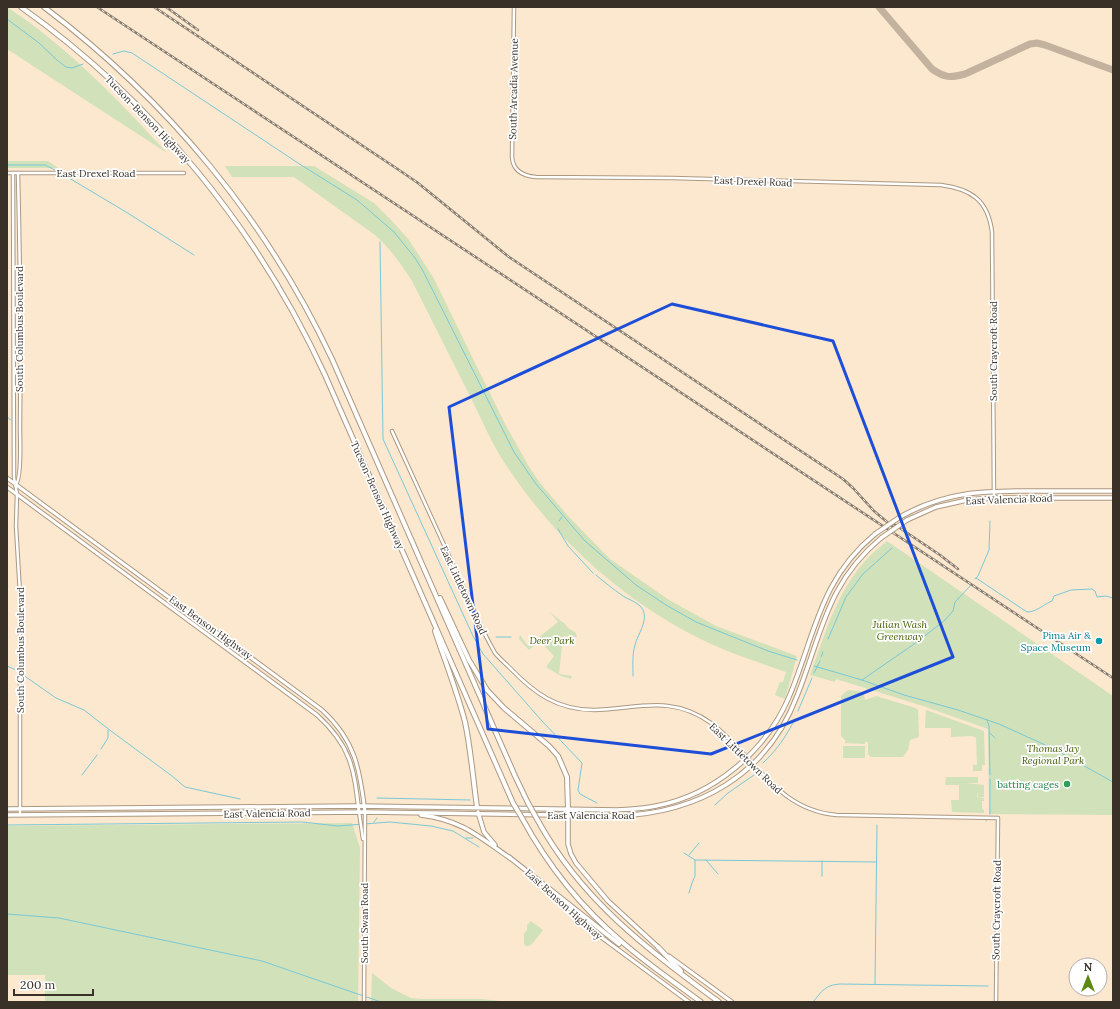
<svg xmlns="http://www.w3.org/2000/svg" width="1120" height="1009" font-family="Lora,serif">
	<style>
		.green { fill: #d1e1ba }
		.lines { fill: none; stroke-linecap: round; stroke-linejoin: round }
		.stream { stroke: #79c9d6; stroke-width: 1 }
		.taxiway { stroke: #c2b29e; stroke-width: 7 }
		.tertiary-casing { stroke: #ac9982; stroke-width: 4.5 }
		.secondary-casing { stroke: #ac9982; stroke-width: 5 }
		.primary-casing { stroke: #ac9982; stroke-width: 5.5 }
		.motorway-casing { stroke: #ac9982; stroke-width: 6 }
		.tertiary { stroke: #fff; stroke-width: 2.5 }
		.secondary { stroke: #fff; stroke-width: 3 }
		.primary { stroke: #fff; stroke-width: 3.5 }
		.motorway { stroke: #fff; stroke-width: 4 }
		.rail-casing { stroke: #897c6c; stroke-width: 2.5 }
		.rail { stroke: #fff; stroke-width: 1; stroke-dasharray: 3; stroke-linecap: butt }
		.primary-bridge-casing { stroke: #ac9982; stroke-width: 5.5; stroke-linecap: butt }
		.motorway-bridge-casing { stroke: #ac9982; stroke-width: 6; stroke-linecap: butt }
		.primary-bridge { stroke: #fff; stroke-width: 3.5 }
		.motorway-bridge { stroke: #fff; stroke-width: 4 }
		.marked { fill: none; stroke: #1d4ed8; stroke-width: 3; stroke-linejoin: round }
		.culture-dot { fill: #0f9aa8; stroke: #fff; stroke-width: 1.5 }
		.leisure-dot { fill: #2e9e5b; stroke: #fff; stroke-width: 1.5 }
		.labels { text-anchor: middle; stroke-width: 3.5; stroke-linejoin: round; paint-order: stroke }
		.street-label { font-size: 10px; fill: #393127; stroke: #fff }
		.park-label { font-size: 10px; font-style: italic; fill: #435d03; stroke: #fff }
		.culture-label { font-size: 10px; fill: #0d838f; stroke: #fff; text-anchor: end }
		.leisure-label { font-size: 10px; fill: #27864d; stroke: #fff; text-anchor: end }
	</style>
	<rect width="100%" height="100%" fill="#fce7cf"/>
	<g class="green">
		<path d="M7,7C68,47 118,100 167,153L7,49Z"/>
		<polygon points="7,161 48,161 58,168 7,168"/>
		<path d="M225,166H314L374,203L393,222L409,240L433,277L505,424L528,465L540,483L568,516L610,559L669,600L716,626L797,656L785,699L775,695L780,682H783L786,672C752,660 717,649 685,631C609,589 545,528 499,454C489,437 481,418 472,400C452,360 432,321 412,281C401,264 390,248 375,235L294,177H232Z"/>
		<path d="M887,541L1113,696V815L989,814L988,729L923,706L836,679L835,682L810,675C825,634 836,593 866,560C872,553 880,547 887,541Z"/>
		<polygon points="550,612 562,622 563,622 568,628 576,633 577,637 563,636 559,674 572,676 571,679 561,676 546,667 554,656 540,641 529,650 519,639 520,635 528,646 558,622"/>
		<polygon points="848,690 859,691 864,694 865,700 876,696 916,708 918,710 919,737 910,740 908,750 903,757 871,757 868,754 868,742 865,742 865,744 845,743 845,740 841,736 841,696"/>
		<polygon points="926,710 984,731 985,765 982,765 982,771 973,771 973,765 977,765 976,738 972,736 951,737 951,728 925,728"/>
		<rect x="843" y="746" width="22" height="12"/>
		<polygon points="946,777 978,777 978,783 966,783 984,785 984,797 978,797 978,791 977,797 984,798 984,801 982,801 982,809 984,809 984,813 952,812 951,800 959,800 959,785 945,785"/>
		<polygon points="352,823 360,848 358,1002 45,1002 45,975 7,975 7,826"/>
		<polygon points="531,921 543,930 533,943 529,946 526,946 524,944 524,934 527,930 527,925"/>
		<polygon points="372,973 391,988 411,998 422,999 482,999 508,1002 371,1002"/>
	</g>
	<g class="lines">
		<g class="stream">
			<polyline points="7,19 39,43 58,61 66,67 72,68 83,64"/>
			<polyline points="113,54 124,51 132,53 298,163 357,200 394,232 415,258 423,271 514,452 536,484 585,541 636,585 666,605 696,622 768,651 797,660"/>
			<polyline points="7,165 45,165 59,172"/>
			<polyline points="64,175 126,212 194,255"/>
			<polyline points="380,242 383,439 473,636 483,654 542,721 582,763 578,790 580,794 597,803"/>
			<polyline points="7,417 11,420"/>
			<polyline points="559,521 562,517"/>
			<polyline points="558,529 568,546 593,573"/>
			<path d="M596,575C604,582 613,589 623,596C628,599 634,601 639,605C652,616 638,633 635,645C632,655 633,666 633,676"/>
			<path d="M976,578L1027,612C1037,612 1044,604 1052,601L1054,596L1071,590L1092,589L1095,591L1097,597L1106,596L1113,598"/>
			<polyline points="975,579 978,576 989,550 990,521"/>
			<polyline points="496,637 511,637"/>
			<polyline points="828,639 846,597 863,574 892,548"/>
			<polyline points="821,657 823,652"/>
			<polyline points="7,666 16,670 56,698 84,710 111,731 172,776 185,787 240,799"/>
			<polyline points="814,666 862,680 904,695 958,710 999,724 1054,749 1113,782"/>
			<polyline points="814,673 820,661"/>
			<polyline points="862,680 917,642 944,621 953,611 955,602 971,585"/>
			<polyline points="798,711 812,678"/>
			<polyline points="987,720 989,726 990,775"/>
			<polyline points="990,733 995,738"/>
			<polyline points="101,749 108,738 108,730"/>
			<path d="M763,763C777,750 787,735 795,719"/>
			<polyline points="82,775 97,755"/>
			<polyline points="377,798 470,800"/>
			<polyline points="715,805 728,793 754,775"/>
			<polyline points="990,814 990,779"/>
			<polyline points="986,821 987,819"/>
			<polyline points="374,822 377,818"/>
			<polyline points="7,825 302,822 338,826 390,822 431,826 453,831 479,847"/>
			<polyline points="466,838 473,838"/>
			<polyline points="684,853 695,860 695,876 692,883 689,893"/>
			<polyline points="689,855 699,843"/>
			<polyline points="695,860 876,862"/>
			<polyline points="706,860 718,874"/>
			<polyline points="822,876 822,861"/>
			<polyline points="7,914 59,918 262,961 381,1002"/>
			<polyline points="875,984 877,825"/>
			<path d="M813,1002C822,991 825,985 840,984L988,986"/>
		</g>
		<path class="taxiway" d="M879,7L932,69C945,78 950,78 965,74L1030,44L1037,43L1045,45L1113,70"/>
		<defs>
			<g id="tertiary">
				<path d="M514,7L512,157C513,171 523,176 536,177L672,178L941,185C971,189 988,200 992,232L994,498"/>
				<polyline points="7,173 184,173"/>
				<polyline points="13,173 14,478 17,494 16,526 20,594 20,815"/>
				<path d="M392,431L481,626C485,635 490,644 495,653C499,658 505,663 510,668C534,693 557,710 594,710C637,709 671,694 711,723C755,756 776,810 837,815L998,818L996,1002"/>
				<path d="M16,484C22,478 20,438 20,428C21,343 20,258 18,173"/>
				<polyline points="359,812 363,839"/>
				<polyline points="364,1002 365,812"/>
			</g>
			<g id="secondary">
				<path d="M7,478L322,710C355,740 360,769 365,812"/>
				<path d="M7,487L317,715C351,746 354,768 359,812"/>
				<polyline points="557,897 597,934 689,1002"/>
				<polyline points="669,956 732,1002"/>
			</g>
			<g id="primary">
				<path d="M900,517C946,491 983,491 1033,491C1060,491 1086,491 1113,491"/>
				<polyline points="907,520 936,507 967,500 994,498 1113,498"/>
				<path d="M7,809L358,806L617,810C630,809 643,809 656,806C714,795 766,751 789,697C815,636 819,580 875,534"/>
				<polyline points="568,809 568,844 571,854 576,863 608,901 658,947"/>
				<polyline points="478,812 484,832 495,845"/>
				<path d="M7,815L365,812L617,816C699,813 767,775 797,696C822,634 826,584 881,538"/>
				<path d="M421,815C461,820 478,836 510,858"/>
				<polyline points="509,857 547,887"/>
			</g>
			<g id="motorway">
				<path d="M21,7C153,101 257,228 325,375L513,803"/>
				<path d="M44,7C167,100 266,219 332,359L515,776L528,803"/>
				<polyline points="440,598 469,660 487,690 504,708 549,746 558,756 567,777 568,809"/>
				<path d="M435,631C445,661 457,691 465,722C471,750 473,779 477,807"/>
				<path d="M522,818C547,864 581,907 621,941C646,963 674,982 701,1002"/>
				<path d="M537,819C581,900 646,948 719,1002"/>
				<polyline points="547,887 619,944"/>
				<polyline points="658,947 681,971"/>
			</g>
		</defs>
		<use href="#tertiary" class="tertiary-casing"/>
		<use href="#secondary" class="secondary-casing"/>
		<use href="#primary" class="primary-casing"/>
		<use href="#motorway" class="motorway-casing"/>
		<use href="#tertiary" class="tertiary"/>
		<use href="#secondary" class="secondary"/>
		<use href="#primary" class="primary"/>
		<use href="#motorway" class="motorway"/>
		<defs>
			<g id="rail">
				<polyline points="97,7 1113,678"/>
				<polyline points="154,7 399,170 418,183 509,257 843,479 853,488 874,511 893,527"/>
				<polyline points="166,7 198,30"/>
				<polyline points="891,522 940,555 958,569"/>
			</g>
		</defs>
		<use href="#rail" class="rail-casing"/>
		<use href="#rail" class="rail"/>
		<defs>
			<g id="primary-bridge">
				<polyline points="875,534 900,517"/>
				<polyline points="881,538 907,520"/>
			</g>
			<g id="motorway-bridge">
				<polyline points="513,803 522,818"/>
				<polyline points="528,803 537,819"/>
			</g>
		</defs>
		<use href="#primary-bridge" class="primary-bridge-casing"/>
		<use href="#motorway-bridge" class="motorway-bridge-casing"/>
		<use href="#primary-bridge" class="primary-bridge"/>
		<use href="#motorway-bridge" class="motorway-bridge"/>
	</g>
	<path class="marked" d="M672,304L833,341L953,657L711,754L488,729L449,407Z"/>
	<circle class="culture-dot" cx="1099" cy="641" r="4"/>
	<circle class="leisure-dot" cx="1067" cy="784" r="4"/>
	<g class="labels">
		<g class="street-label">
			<text transform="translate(513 89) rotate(-89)" y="4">South Arcadia Avenue</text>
			<text transform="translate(148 119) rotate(46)" y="4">Tucson–Benson Highway</text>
			<text x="96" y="177">East Drexel Road</text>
			<text transform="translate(753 181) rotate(2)" y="4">East Drexel Road</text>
			<text transform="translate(19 329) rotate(-90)" y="4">South Columbus Boulevard</text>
			<text transform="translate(993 351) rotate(-90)" y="4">South Craycroft Road</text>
			<text transform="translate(378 495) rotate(66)" y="4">Tucson–Benson Highway</text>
			<text transform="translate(1009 499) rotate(-2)" y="4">East Valencia Road</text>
			<text transform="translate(464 590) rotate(65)" y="4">East Littletown Road</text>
			<text transform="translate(211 627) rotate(36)" y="4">East Benson Highway</text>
			<text transform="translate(20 650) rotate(-90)" y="4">South Columbus Boulevard</text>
			<text transform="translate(746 758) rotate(44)" y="4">East Littletown Road</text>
			<text transform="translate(267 813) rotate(-1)" y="4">East Valencia Road</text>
			<text x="591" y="819">East Valencia Road</text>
			<text transform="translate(564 904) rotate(42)" y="4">East Benson Highway</text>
			<text transform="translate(996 910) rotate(-89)" y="4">South Craycroft Road</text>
			<text transform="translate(364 923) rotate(-90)" y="4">South Swan Road</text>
		</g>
		<g class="park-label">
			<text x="900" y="628">Julian Wash<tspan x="900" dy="12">Greenway</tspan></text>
			<text x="552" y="644">Deer Park</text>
			<text x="1053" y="752">Thomas Jay<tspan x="1053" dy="12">Regional Park</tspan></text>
		</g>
		<g class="culture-label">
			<text x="1091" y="639">Pima Air &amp;<tspan x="1091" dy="12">Space Museum</tspan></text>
		</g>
		<g class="leisure-label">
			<text x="1059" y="788">batting cages</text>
		</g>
	</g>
	<rect width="1120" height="1009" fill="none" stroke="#393127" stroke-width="16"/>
	<g transform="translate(1088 977)"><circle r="19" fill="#ffffff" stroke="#b0ada9"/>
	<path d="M0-3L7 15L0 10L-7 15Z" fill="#5e8814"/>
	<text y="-6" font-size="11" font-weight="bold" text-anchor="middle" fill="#393127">N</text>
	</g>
	<path d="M14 989v6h79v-6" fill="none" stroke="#393127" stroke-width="2"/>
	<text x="20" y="989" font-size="12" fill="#393127" stroke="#ffffff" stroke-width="3" paint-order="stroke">200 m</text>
</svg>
